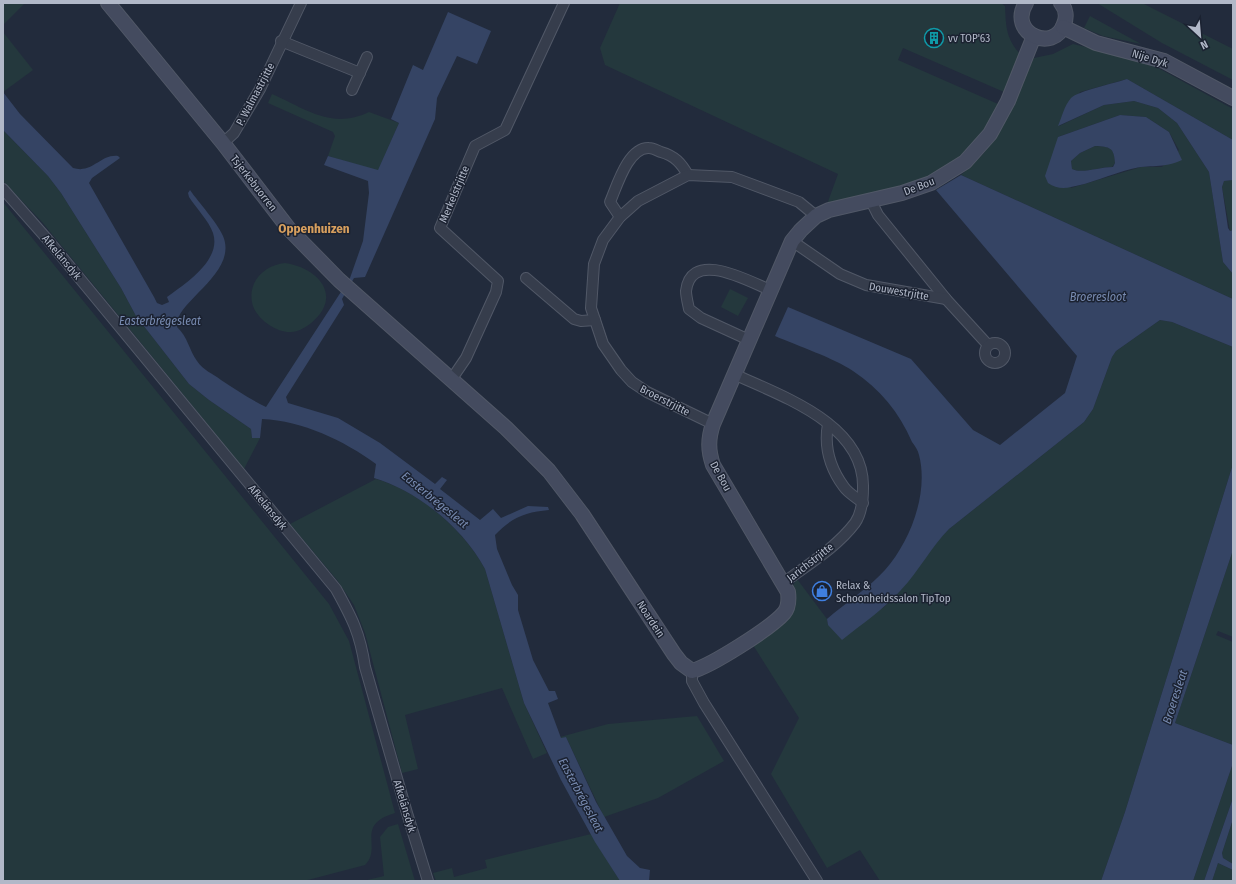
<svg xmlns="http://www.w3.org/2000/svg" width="1236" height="884" font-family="'Fira Sans Condensed',sans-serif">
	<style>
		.green { fill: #24383d; fill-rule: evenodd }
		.water { fill: #354464; fill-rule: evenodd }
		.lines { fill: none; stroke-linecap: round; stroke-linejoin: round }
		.street-casing { stroke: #515867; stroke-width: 12 }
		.secondary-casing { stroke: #515867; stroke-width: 16 }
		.street { stroke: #363d4c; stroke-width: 10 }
		.secondary { stroke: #444b5f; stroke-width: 14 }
		.labels { text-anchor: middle; stroke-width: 3; stroke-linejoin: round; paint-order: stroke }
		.poi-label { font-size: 11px; fill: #b1b8c8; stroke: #1b2231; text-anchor: start }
		.street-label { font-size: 11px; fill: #b1b8c8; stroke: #1b2231 }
		.water-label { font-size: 12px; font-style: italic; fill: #788bb1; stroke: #1b2231 }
		.quarter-label { font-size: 13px; font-weight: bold; fill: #d79f5e; stroke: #1b2231 }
	</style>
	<rect width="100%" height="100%" fill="#222b3c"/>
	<g class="green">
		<polygon points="3,3 25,3 3,25"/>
		<path d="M620,3H1001L1005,6C1006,27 1006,39 1021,55L1004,92L903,48L898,60L998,104C990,121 982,141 968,154C935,185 869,196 826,207L838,174L605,65L600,48Z"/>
		<polygon points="1097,3 1142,3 1233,49 1233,80 1162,43"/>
		<polygon points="1090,16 1141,44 1103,36 1084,28"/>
		<polygon points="3,32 33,70 3,92"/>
		<path d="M1073,44L1120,55L1160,69L1233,109V140L1127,79L1080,92L1059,126L1104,105L1134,101L1158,108L1177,123L1209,172L1223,262L1233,274V299L961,175L984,153L995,137L1034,58L1053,54ZM1120,115L1146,117L1169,132L1179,150L1162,167H1141L1071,188L1058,137Z"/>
		<path d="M272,94C306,109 332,130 369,112L399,123L378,171L328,156L335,136L333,132L268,103Z"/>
		<polygon points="3,130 48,176 61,193 121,288 136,316 189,384 209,400 251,429 252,438 260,438 244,469 43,223 3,181"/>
		<path d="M1095,146C1111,147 1114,147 1115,163L1112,167C1099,167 1083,174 1072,169L1071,161L1080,153Z"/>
		<polygon points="1233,180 1233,230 1230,231 1222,187 1224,181"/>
		<path d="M3,202L329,604L349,641L395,813C354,825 383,847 365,865L304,881H3Z"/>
		<path d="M285,263C319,268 344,297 310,324C304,328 298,332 291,332C276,333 254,317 252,302C248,281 265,265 285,263Z"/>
		<polygon points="730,289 748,298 738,316 721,307"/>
		<path d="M1160,320L1172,322L1233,347V464L1125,812L1101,881H880L860,850L827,868L771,774L799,718L753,645C776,630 803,620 792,587L797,579L827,619L828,625L883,608L900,591L939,539L949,529L1084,422L1093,409L1112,357L1116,351Z"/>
		<path d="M376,479C419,491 464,530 485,569L524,703L547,753L533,759L502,688L405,715L418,769L402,773L365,633L354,605L337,580L290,524Z"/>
		<polygon points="1233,550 1233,637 1218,631 1216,635 1233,642 1233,745 1175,723"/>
		<polygon points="697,716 724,761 658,798 604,817 566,737 561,739 560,737 608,724"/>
		<polygon points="1233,763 1233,798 1204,881 1193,881"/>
		<polygon points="1233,819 1233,864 1223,858 1222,853"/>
		<polygon points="398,824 415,881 363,881 384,876 380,837 388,827"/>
		<polygon points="591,834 620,881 436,881 433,873 452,868 454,877 487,868 485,860"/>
		<polygon points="1218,863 1233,870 1233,881 1212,881"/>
	</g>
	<g class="water">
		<path d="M448,12L491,31L477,64L457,56L437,98L435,119L365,277L354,278L342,299L344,305L286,397L288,403L338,418L380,443L435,484L442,477L447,480L440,489L480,520L493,509L501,518L528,506L548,507L549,510C526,512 512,517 495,535L497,549L512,585L518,595V610L533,660L549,691H555L558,699L548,703L561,738L566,737L596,802L627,856L640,868L650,870L649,881H620L595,842L561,780L524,703L485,569C464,529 418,491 374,478L376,464C343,440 303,421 262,419L260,438H252L251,429L209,400L189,384L136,316L121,288L61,193L48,176L3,130V92L20,114L73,168C93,174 100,154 118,156L120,158L92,178L89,183L154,297L157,303L162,305L169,302L167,297C185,284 222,260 213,233C209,221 196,208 189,197L188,193L190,190C199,203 217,222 223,236C239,274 173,302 177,327C188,337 189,350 197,361C204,371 212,373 221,380C236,390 250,399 266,407L350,278L363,241L369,193L368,181L324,165L328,156L378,170L399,123L391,119L413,65L423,70Z"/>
		<path d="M1127,79L1233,140V180L1224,181L1222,187L1228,228L1230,231L1233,230V274L1223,262L1209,172L1177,123L1158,108L1134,101L1104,105L1058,126C1062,117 1064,106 1071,98C1078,91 1115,83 1127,79Z"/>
		<path d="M1120,115L1146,117L1169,132L1182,160C1163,169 1150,164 1131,169C1112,174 1089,184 1071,187C1063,189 1055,188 1048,183L1045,176L1058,137ZM1095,146C1110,147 1114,147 1115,163L1113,167C1099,167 1082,174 1072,169L1071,161L1080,153Z"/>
		<path d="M961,175L1233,299V347L1172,322L1160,320L1116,351L1112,357L1093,409L1084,422L949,529C931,547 919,571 901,590C884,609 862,624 842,640L828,625L827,619C844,604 870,587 885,570C910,542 929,493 919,455C918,450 915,446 912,442C899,412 880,389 853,371C834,358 798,346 775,336L788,307L911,359L973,430L1000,445L1065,393L1077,356L936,190Z"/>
		<polygon points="1233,464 1233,550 1175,723 1233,745 1233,763 1193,881 1101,881 1125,812"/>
		<polygon points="1233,798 1233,819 1222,853 1223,858 1233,864 1233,870 1218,863 1212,881 1204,881"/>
	</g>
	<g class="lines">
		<defs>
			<g id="street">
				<polyline points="281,41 360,73"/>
				<polyline points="352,90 367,57"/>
				<polyline points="223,143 234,133 260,89 301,3"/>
				<path d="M3,189L48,240L336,589C352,618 360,633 365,667L407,813L428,881"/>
				<polyline points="871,201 878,215 946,299 988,345"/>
				<path d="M620,217L610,202C617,186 628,147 649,148C653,148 658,151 661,152C675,156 681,163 688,175"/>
				<polyline points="792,241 840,274 866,285 946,299"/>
				<polyline points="526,278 574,319 581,321 595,320"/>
				<path d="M749,340L701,318L689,309C688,304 686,296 686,291C691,248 750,282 770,290"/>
				<circle cx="995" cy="353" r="10"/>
				<path d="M736,375C784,397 865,425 863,488C863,500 862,513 855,523C836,548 807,565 783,583"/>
				<polyline points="451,380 466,358 496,292 498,281 440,228 475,146 505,130 564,3"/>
				<polyline points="713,424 647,392 632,382 621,370 603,344 591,308 594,264 603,240 620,217 638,201 688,175 732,177 799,202 816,216"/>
				<path d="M828,424C824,446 830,468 844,487C848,493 857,498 863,503"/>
				<polyline points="692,671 692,681 704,703 817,881"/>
			</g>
			<g id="secondary">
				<path d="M108,3L223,143L289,229L339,280L506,428L549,471L582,514L674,654L681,663L692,671C711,666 771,628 784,613C789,607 789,600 788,592L713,465C708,450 708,439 713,424L792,241L801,230L816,216L829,210L902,193L931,183L965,162L990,134L1008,101L1034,36"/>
				<path d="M1026,3C1007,33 1054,54 1064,24C1067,17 1066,9 1061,3"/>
				<polyline points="1063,27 1096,43 1164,61 1233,98"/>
			</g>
		</defs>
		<use href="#street" class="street-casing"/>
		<use href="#secondary" class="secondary-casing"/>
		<use href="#street" class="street"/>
		<use href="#secondary" class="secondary"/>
	</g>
	<defs>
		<symbol id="building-ring" viewBox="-11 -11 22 22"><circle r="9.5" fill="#1b2231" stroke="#0f9aa8" stroke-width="1.5"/><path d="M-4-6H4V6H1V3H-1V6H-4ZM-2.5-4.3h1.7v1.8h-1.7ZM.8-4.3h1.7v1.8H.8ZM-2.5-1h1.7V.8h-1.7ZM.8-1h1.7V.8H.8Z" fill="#0f9aa8"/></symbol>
		<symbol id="shop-ring" viewBox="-11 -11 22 22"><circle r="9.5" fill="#1b2231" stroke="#3f7fe0" stroke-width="1.5"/><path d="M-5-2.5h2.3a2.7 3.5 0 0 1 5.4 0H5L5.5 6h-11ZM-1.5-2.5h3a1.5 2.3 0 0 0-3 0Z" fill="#3f7fe0"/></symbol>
	</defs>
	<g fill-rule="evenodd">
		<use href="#building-ring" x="923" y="27" width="22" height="22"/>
		<use href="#shop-ring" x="811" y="580" width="22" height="22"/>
	</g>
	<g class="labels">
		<g class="poi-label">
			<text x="948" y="42">vv TOP'63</text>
			<text x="836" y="589">Relax &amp;<tspan x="836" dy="13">Schoonheidssalon TipTop</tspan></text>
		</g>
		<g class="street-label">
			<text transform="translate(1150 58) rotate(17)" y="4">Nije Dyk</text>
			<text transform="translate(255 94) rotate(-62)" y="4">P. Walmastrjitte</text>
			<text transform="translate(254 183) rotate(52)" y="4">Tsjerkebuorren</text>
			<text transform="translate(919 186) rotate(-21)" y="4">De Bou</text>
			<text transform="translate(454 194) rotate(-67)" y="4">Merkelstrjitte</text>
			<text transform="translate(62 257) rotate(50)" y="4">Afkelânsdyk</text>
			<text transform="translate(899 291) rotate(10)" y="4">Douwestrjitte</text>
			<text transform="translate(665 400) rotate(27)" y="4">Broerstrjitte</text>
			<text transform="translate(721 476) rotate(61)" y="4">De Bou</text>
			<text transform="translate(268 507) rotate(51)" y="4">Afkelânsdyk</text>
			<text transform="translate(810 562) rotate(-38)" y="4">Jarichstrjitte</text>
			<text transform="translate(651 619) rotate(57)" y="4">Noardein</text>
			<text transform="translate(405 806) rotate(73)" y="4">Afkelânsdyk</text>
		</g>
		<g class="water-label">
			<text x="1098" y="301">Broeresloot</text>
			<text x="160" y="325">Easterbrégesleat</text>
			<text transform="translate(435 500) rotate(39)" y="4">Easterbrégesleat</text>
			<text transform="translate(1175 697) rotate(-72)" y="4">Broeresleat</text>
			<text transform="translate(581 795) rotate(62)" y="4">Easterbrégesleat</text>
		</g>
		<g class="quarter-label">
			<text x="314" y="233">Oppenhuizen</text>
		</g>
	</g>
	<rect width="1236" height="884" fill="none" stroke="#b1b8c8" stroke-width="8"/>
	<g transform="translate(1200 36) rotate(154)" stroke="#1b2231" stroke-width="3" paint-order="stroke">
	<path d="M0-3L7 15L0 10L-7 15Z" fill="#b1b8c8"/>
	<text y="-6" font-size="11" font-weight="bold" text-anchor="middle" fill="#b1b8c8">N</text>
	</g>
</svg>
